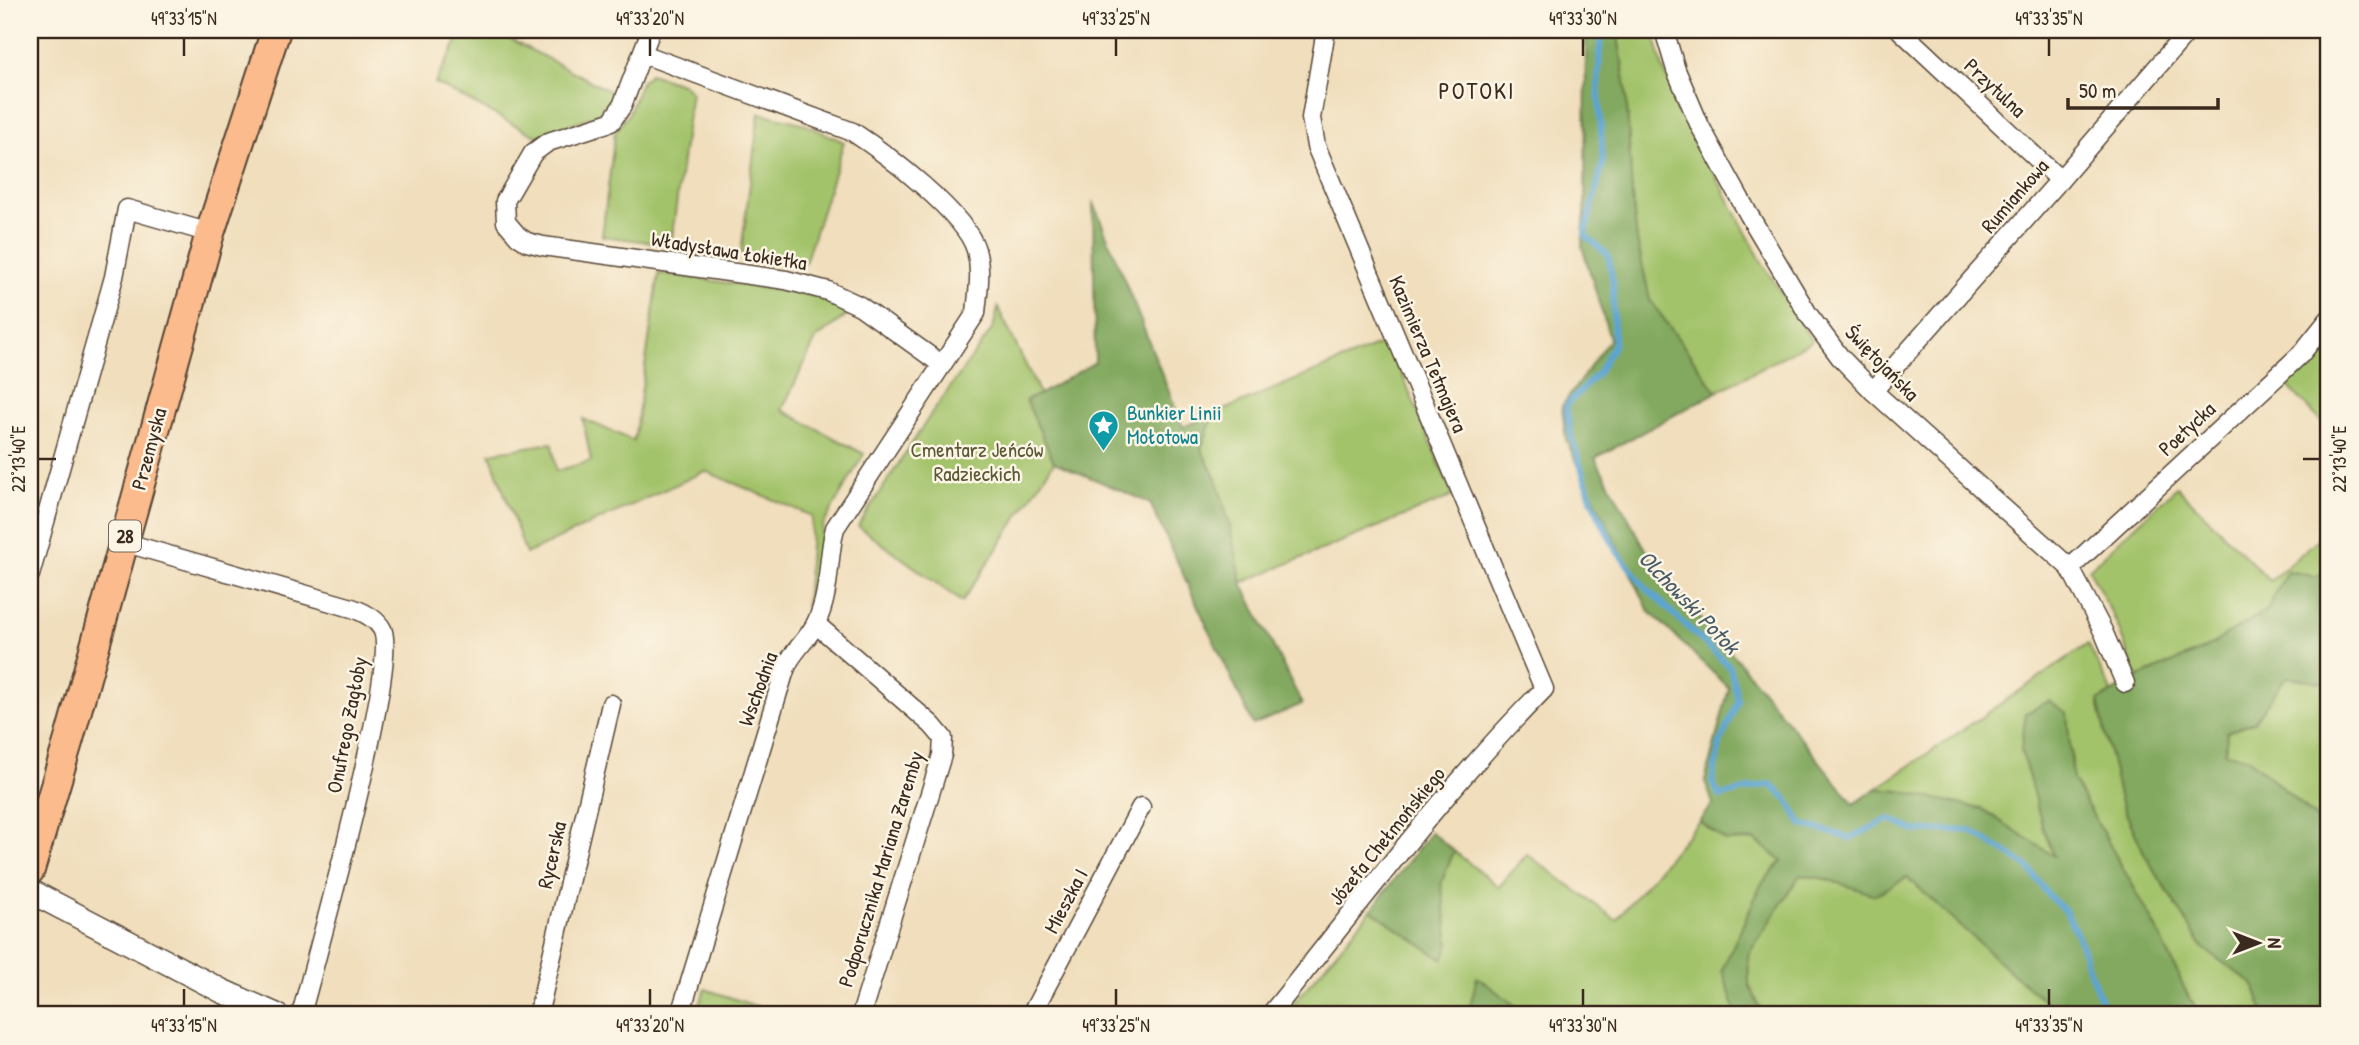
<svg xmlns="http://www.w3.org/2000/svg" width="2359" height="1045" font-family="'Patrick Hand',sans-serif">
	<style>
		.green { fill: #a3c36b; stroke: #6f7644; stroke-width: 2 }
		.forest { fill: #82a95f; stroke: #5e6a3e; stroke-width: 2 }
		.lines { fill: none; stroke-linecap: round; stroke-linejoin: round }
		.stream { stroke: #5ba4d2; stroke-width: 6 }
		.minor-casing { stroke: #564536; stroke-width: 21 }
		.tertiary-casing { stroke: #564536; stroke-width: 26 }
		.primary-casing { stroke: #564536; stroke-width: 32 }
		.minor { stroke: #fff; stroke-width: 18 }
		.tertiary { stroke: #fff; stroke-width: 23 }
		.primary { stroke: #fbbb8c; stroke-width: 28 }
		.ticks { fill: none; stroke: #3b2a1e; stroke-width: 2.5 }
		.labels { text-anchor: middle; stroke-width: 5; stroke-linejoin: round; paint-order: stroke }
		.shield { fill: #fcf5e5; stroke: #75675a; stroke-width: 2 }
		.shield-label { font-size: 19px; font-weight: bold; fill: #3b2a1e }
		.street-label { font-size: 21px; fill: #3b2a1e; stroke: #fcf5e5 }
		.culture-label { font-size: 21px; fill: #0d838f; stroke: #fcf5e5; text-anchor: start }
		.park-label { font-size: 21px; fill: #5a5835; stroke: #fcf5e5 }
		.neighbourhood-label { font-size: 23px; letter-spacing: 2px; fill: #3b2a1e; stroke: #fcf5e5 }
		.water-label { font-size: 23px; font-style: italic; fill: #485b66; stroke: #fcf5e5 }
		.neatline { fill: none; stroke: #3b2a1e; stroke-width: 2.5 }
		.ticks-label { font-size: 18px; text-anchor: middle; fill: #3b2a1e }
	</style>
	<rect width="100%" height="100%" fill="#fcf5e5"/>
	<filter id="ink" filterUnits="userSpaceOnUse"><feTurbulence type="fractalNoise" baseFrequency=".0143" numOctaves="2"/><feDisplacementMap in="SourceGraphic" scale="14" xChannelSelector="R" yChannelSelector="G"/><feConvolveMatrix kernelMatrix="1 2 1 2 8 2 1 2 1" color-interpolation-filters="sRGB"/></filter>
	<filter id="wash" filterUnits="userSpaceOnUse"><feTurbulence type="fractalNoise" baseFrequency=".00686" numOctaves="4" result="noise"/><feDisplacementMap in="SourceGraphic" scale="28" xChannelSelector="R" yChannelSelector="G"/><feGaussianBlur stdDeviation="1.57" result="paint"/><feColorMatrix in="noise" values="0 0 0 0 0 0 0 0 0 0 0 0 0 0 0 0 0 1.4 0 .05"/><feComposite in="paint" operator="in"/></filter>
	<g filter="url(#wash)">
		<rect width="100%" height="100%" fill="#f0debc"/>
		<g class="green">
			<polygon points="463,30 493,30 615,94 609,110 538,137 435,83"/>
			<polygon points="1617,30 1653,30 1663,69 1715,174 1764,266 1812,341 1717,392 1650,300 1637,240 1632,197 1626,88"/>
			<polygon points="650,74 682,84 691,91 671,245 602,236 615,132 628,115 641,82"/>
			<polygon points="759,113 802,123 844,142 805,263 741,253"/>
			<polygon points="659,273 817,296 848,314 816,339 782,410 864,454 823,525 813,587 806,608 812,516 705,471 526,554 490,453 552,443 556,471 591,461 583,419 634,441"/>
			<polygon points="998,308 1040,394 1026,400 1054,462 962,602 858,526 931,414 993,328"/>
			<path d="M1388,341L1453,496L1241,583C1231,534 1224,495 1201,449L1214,414Z"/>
			<polygon points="2329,343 2329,430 2287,385"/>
			<polygon points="2177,487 2270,581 2329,530 2329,568 2317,577 2287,571 2268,609 2204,649 2137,678 2117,624 2089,569"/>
			<polygon points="2088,644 2112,693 2098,701 2120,800 2145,855 2203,948 2254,985 2265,1015 2201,1015 2189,998 2155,925 2073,780 2071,750 2021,749 2043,828 2055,857 1900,791 1876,789"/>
			<polygon points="2286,676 2329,683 2329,844 2314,816 2247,757 2225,753 2227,732 2254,722"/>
			<polygon points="1699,821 1726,841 1754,840 1782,861 1762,883 1722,970 1749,984 1748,955 1799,875 1826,879 1875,895 1907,877 2013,974 2062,1015 2029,1015 2025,1012 2022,1015 1528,1015 1477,978 1468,1015 1298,1015 1287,1011 1371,910 1443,960 1449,944 1441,883 1454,851 1499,887 1527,854 1616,920"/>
			<polygon points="705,989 780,1014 696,1015"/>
		</g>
		<g class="forest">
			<polygon points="1586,30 1617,30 1626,88 1632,197 1637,240 1650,300 1717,392 1595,458 1659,573 1732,653 1854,804 1876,789 1900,791 1982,809 2054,856 2043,828 2021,749 2026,713 2049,701 2067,713 2073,780 2155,925 2189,998 2201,1015 2062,1015 2013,974 1907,877 1875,895 1826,879 1800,875 1748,955 1749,984 1760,1008 1736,1013 1722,970 1762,883 1782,861 1755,840 1726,841 1699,821 1713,804 1705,781 1729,688 1649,611 1566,440 1562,406 1610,339 1582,246 1585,213"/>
			<polygon points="1093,201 1183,427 1214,414 1201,449 1217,481 1229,522 1242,583 1302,704 1253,725 1150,503 1054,462 1026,400 1040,394 1095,362"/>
			<polygon points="2329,568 2329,683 2286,677 2254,722 2227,732 2225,753 2247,757 2314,816 2329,844 2329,1015 2265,1015 2254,985 2203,948 2145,855 2120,800 2098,701 2137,678 2204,649 2268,609 2287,571 2316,577"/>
			<polygon points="1431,832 1454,851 1441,883 1449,944 1443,960 1371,910"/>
			<polygon points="1477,977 1528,1015 1468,1015"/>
		</g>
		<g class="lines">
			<polyline class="stream" points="1601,30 1598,83 1603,162 1585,235 1608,255 1613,283 1614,344 1598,373 1566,406 1571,436 1592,501 1615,549 1645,587 1730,667 1738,701 1720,744 1712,782 1720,796 1770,784 1787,799 1801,824 1850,838 1889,819 1915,831 1970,830 2026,865 2049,896 2066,912 2081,943 2087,965 2107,1015"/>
		</g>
	</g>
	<g filter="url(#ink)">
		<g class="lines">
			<defs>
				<g id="minor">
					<polyline points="651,30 622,106 611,122 548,142 533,153 505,201 506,222 518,236 527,242 543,246 786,280 828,291 860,306 941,364"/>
					<polyline points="1664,30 1676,70 1700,126 1749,215 1808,314 1840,357 1873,391 2070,568 2103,631 2125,683"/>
					<polyline points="1900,30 2060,180"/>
					<path d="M643,54L853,132C885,153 966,214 976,250C982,272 978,291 976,313L835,528C827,559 831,593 816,623C809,638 795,649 788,663C784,671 782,681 779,689L680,1015"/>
					<polyline points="1873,391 2060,180 2189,30"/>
					<path d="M123,542L352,608C363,612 376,618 382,629C400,662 315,961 301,1015"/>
					<polyline points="2070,568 2301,354 2329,319"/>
					<polyline points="30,575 114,277 127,209 210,233"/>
					<polyline points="816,624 932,725 943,738 942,755 861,1015"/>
					<polyline points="538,1015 611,704"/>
					<polyline points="1031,1015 1141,807"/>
					<path d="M1270,1015C1359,905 1444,790 1544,689L1316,146L1311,118L1326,30"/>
				</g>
				<polyline id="tertiary" points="30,891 222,991 276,1015"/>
				<polyline id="primary" points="30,870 69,739 210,233 276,30"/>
			</defs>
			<use href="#minor" class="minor-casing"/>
			<use href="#tertiary" class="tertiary-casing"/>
			<use href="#primary" class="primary-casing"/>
			<use href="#minor" class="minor"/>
			<use href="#tertiary" class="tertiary"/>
			<use href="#primary" class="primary"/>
		</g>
	</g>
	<path class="ticks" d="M184,38V56M650,38V56M1116,38V56M1583,38V56M2049,38V56M38,459H56M2303,459H2320M184,989V1006M650,989V1006M1116,989V1006M1583,989V1006M2049,989V1006"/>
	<defs>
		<symbol id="sight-pin" viewBox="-11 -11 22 30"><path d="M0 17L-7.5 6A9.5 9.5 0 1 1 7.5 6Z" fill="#0f9aa8" stroke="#fcf5e5"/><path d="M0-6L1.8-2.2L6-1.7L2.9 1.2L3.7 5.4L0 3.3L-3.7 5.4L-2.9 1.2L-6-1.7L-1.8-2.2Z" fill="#fff"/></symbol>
	</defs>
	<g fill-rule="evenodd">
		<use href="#sight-pin" x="1086" y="408" width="35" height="47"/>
	</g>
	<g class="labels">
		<rect class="shield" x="109" y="520.5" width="32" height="31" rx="5"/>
		<g class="shield-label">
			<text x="125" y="543">28</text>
		</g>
		<g class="street-label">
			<text transform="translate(1995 88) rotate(43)" y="7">Przytulna</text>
			<text transform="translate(2015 196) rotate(-49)" y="7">Rumiankowa</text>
			<text transform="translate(729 251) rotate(9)" y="7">Władysława Łokietka</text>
			<text transform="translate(1428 354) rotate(67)" y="7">Kazimierza Tetmajera</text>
			<text transform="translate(1882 363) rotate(46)" y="7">Świętojańska</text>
			<text transform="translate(2187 429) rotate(-43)" y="7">Poetycka</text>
			<text transform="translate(149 449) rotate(-75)" y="7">Przemyska</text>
			<text transform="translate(758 689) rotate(-70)" y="7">Wschodnia</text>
			<text transform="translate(347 725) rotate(-79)" y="7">Onufrego Zagłoby</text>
			<text transform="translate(1387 836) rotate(-51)" y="7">Józefa Chełmońskiego</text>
			<text transform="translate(552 855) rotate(-77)" y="7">Rycerska</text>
			<text transform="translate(881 869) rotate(-73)" y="7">Podporucznika Mariana Zaremby</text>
			<text transform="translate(1066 901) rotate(-62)" y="7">Mieszka I</text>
		</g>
		<g class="culture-label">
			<text x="1127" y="420">Bunkier Linii<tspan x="1127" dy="24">Mołotowa</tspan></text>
		</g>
		<g class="park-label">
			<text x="977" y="457">Cmentarz Jeńców<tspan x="977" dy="24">Radzieckich</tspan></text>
		</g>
		<g class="neighbourhood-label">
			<text x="1477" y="99">POTOKI</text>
		</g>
		<g class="water-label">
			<text transform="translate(1689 602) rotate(46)" y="8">Olchowski Potok</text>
		</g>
	</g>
	<rect width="2359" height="1045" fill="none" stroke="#fcf5e5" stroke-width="77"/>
	<g transform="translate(2258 943) rotate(90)" stroke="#fcf5e5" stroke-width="5" paint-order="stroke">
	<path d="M0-5L12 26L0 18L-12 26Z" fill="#3b2a1e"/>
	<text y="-10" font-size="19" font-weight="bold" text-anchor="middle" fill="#3b2a1e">N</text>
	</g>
	<path d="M2068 98v10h150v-10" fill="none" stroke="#3b2a1e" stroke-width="3.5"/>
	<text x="2079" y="98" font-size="21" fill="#3b2a1e" stroke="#fcf5e5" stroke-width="5" paint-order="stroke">50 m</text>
	<rect x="38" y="38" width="2282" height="968" class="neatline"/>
	<g class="ticks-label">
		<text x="184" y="25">49°33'15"N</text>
		<text x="650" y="25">49°33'20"N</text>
		<text x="1116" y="25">49°33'25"N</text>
		<text x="1583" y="25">49°33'30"N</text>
		<text x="2049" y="25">49°33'35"N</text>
		<text transform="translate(2340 459) rotate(-90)" y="6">22°13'40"E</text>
		<text transform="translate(19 459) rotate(-90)" y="6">22°13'40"E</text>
		<text x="184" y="1032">49°33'15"N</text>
		<text x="650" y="1032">49°33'20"N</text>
		<text x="1116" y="1032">49°33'25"N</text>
		<text x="1583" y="1032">49°33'30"N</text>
		<text x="2049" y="1032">49°33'35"N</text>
	</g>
</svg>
